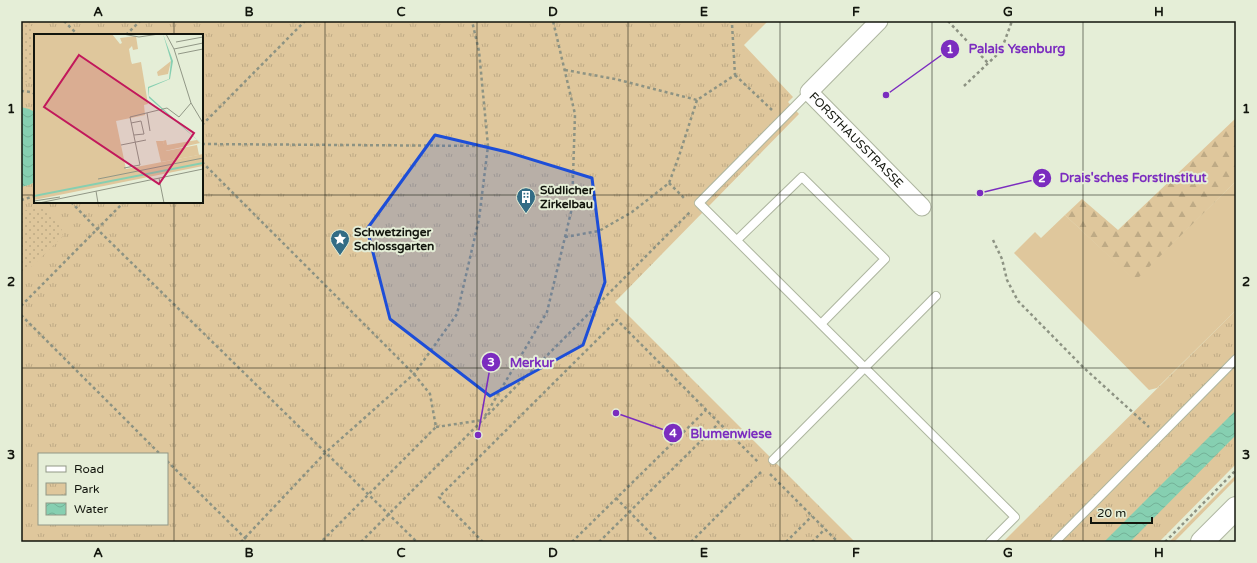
<svg xmlns="http://www.w3.org/2000/svg" width="1257" height="563" font-family="'Varela Round',sans-serif">
	<style>
		.grass { fill: #dfc79c }
		.forest { fill: url(#forest-firs) }
		.park { fill: url(#park-tufts); fill-rule: evenodd }
		.garden { fill: url(#garden-dots) }
		.water { fill: url(#water-waves) }
		.lines { fill: none; stroke-linecap: round; stroke-linejoin: round }
		.service-casing { stroke: #aeb6a0; stroke-width: 10 }
		.minor-casing { stroke: #aeb6a0; stroke-width: 19 }
		.secondary-casing { stroke: #aeb6a0; stroke-width: 24 }
		.path { stroke: #8d9383; stroke-width: 2.5; stroke-dasharray: 3 3; stroke-linecap: butt }
		.service { stroke: #fff; stroke-width: 8 }
		.minor { stroke: #fff; stroke-width: 17 }
		.secondary { stroke: #fff; stroke-width: 22 }
		.marked { fill: #1d4ed8; fill-opacity: 0.2; stroke: #1d4ed8; stroke-width: 3; stroke-linejoin: round }
		.grid { fill: none; stroke: #12150d; stroke-width: 1; stroke-opacity: 0.55 }
		.labels { text-anchor: middle; stroke-width: 4; stroke-linejoin: round; paint-order: stroke }
		.street-label { font-size: 12px; fill: #12150d; stroke: #e5eed7 }
		.poi-label { font-size: 12px; font-weight: bold; fill: #12150d; stroke: #e5eed7; text-anchor: start }
		.inset-road { fill: none; stroke: #919786; stroke-width: 1 }
		.view { fill: #c2185b; fill-opacity: 0.15; stroke: #c2185b; stroke-width: 2 }
		.inset-edge { fill: none; stroke: #12150d; stroke-width: 2 }
		.leader { fill: none; stroke: #7b2cbf; stroke-width: 1.5 }
		.callout-dot { fill: #7b2cbf; stroke: #e5eed7; stroke-width: 1.5 }
		.mark-label { font-size: 12px; text-anchor: middle; font-weight: bold; fill: #fff }
		.callout-label { font-size: 13px; text-anchor: middle; font-weight: bold; fill: #7b2cbf; stroke: #e5eed7; stroke-width: 4; stroke-linejoin: round; paint-order: stroke }
		.neatline { fill: none; stroke: #12150d; stroke-width: 1.5 }
		.grid-label { font-size: 13px; text-anchor: middle; font-weight: bold; fill: #12150d }
	</style>
	<defs>
		<pattern id="forest-firs" width="22" height="20" patternUnits="userSpaceOnUse"><rect width="22" height="20" fill="#dfc79c"/><path d="M5 1l3.5 6h-7zM16 11l3.5 6h-7z" fill="#beaa85"/></pattern>
		<pattern id="park-tufts" width="24" height="20" patternUnits="userSpaceOnUse"><rect width="24" height="20" fill="#dfc79c"/><path d="M3 7l-1-3M5 7V3M7 7l1-3M15 17l-1-3M17 17v-4M19 17l1-3" fill="none" stroke="#beaa85"/></pattern>
		<pattern id="garden-dots" width="8" height="8" patternUnits="userSpaceOnUse"><rect width="8" height="8" fill="#dfc79c"/><path d="M2 2h.1M6 6h.1" fill="none" stroke="#beaa85" stroke-width="1.8" stroke-linecap="round"/></pattern>
		<pattern id="water-waves" width="16" height="10" patternUnits="userSpaceOnUse"><rect width="16" height="10" fill="#86cfb1"/><path d="M0 5q4-4 8 0t8 0" fill="none" stroke="#73b197"/></pattern>
	</defs>
	<rect width="100%" height="100%" fill="#e5eed7"/>
	<g class="grass">
		<polygon points="1236,181 1236,310 1157,388 1149,390 1014,253 1035,232 1041,238 1065,215 1135,280"/>
		<polygon points="1236,475 1236,479 1174,542 1169,542"/>
	</g>
	<polygon class="forest" points="1236,118 1236,181 1135,281 1065,215 1082,199 1118,230"/>
	<g class="park">
		<path d="M21,21H768L744,45L793,97L788,102L799,114L615,302L855,542H21ZM35,35H202V202H35ZM39,454H167V524H39Z"/>
		<polygon points="1236,310 1236,464 1159,542 1003,542"/>
	</g>
	<g class="garden">
		<polygon points="21,21 26,21 41,35 35,35 35,83 21,81"/>
		<polygon points="42,206 63,227 61,231 63,236 21,277 21,211 34,209"/>
	</g>
	<g class="water">
		<polygon points="21,107 29,109 35,112 35,182 29,185 21,187"/>
		<polygon points="1236,410 1236,435 1130,542 1104,542"/>
	</g>
	<g class="lines">
		<defs>
			<g id="service">
				<polyline points="809,92 699,203 1015,517 990,542"/>
				<polyline points="737,240 802,177 885,259 821,324"/>
				<polyline points="773,460 936,296"/>
				<polyline points="1055,542 1236,359"/>
			</g>
			<g id="minor">
				<path id="s1" d="M879,21L809,92L922,207"/>
			</g>
			<polyline id="secondary" points="1202,542 1236,508"/>
		</defs>
		<use href="#service" class="service-casing"/>
		<use href="#minor" class="minor-casing"/>
		<use href="#secondary" class="secondary-casing"/>
		<g class="path">
			<polyline points="64,21 78,35"/>
			<polyline points="948,21 988,63"/>
			<polyline points="126,35 140,21"/>
			<polyline points="565,70 615,79 697,100 735,75 732,24 730,21"/>
			<polyline points="735,75 772,110"/>
			<polyline points="964,86 1001,51 1012,21"/>
			<polyline points="21,91 31,92 35,94"/>
			<polyline points="202,125 305,21"/>
			<polyline points="202,144 488,146"/>
			<polyline points="202,162 414,374 430,394 436,427 321,542"/>
			<polyline points="669,183 685,199"/>
			<polyline points="21,200 35,196"/>
			<polyline points="71,202 97,229 417,542"/>
			<polyline points="565,237 599,231 632,212 669,183 679,156 697,100"/>
			<polyline points="993,240 1002,259 1007,280 1018,301 1084,368 1149,427"/>
			<polyline points="21,306 124,202"/>
			<polyline points="21,315 160,454"/>
			<polyline points="485,416 547,312 572,208 575,114 553,21"/>
			<polyline points="436,427 483,420"/>
			<polyline points="167,461 249,542"/>
			<polyline points="770,474 838,542"/>
			<polyline points="616,498 659,542"/>
			<polyline points="241,542 325,453 414,374 457,314 479,219 488,146 479,51 472,21"/>
			<polyline points="361,542 690,212"/>
			<polyline points="483,542 439,497 617,320 758,462"/>
			<polyline points="572,542 706,410"/>
			<polyline points="599,542 719,423"/>
			<polyline points="691,542 763,470"/>
			<polyline points="786,542 812,516"/>
			<polyline points="812,542 825,529"/>
			<polyline points="1165,542 1236,470"/>
		</g>
		<use href="#service" class="service"/>
		<use href="#minor" class="minor"/>
		<use href="#secondary" class="secondary"/>
	</g>
	<path class="marked" d="M435,135L507,152L592,178L605,282L583,345L490,396L390,319L367,229Z"/>
	<path class="grid" d="M174,21V35M325,21V542M477,21V542M628,21V542M780,21V542M932,21V542M1083,21V542M21,195H35M202,195H1236M174,202V542M21,368H1236"/>
	<defs>
		<symbol id="building-pin" viewBox="-11 -11 22 30"><path d="M0 17L-7.5 6A9.5 9.5 0 1 1 7.5 6Z" fill="#336c85" stroke="#e5eed7"/><path d="M-4-6H4V6H1V3H-1V6H-4ZM-2.5-4.3h1.7v1.8h-1.7ZM.8-4.3h1.7v1.8H.8ZM-2.5-1h1.7V.8h-1.7ZM.8-1h1.7V.8H.8Z" fill="#fff"/></symbol>
		<symbol id="sight-pin" viewBox="-11 -11 22 30"><path d="M0 17L-7.5 6A9.5 9.5 0 1 1 7.5 6Z" fill="#336c85" stroke="#e5eed7"/><path d="M0-6L1.8-2.2L6-1.7L2.9 1.2L3.7 5.4L0 3.3L-3.7 5.4L-2.9 1.2L-6-1.7L-1.8-2.2Z" fill="#fff"/></symbol>
	</defs>
	<g fill-rule="evenodd">
		<use href="#building-pin" x="515" y="186" width="22" height="30"/>
		<use href="#sight-pin" x="329" y="228" width="22" height="30"/>
	</g>
	<g class="labels">
		<g class="street-label">
			<text dy="4" stroke="none"><textPath href="#s1" startOffset="167">FORSTHAUSSTRASSE</textPath></text>
		</g>
		<g class="poi-label">
			<text x="540" y="194">Südlicher<tspan x="540" dy="14">Zirkelbau</tspan></text>
			<text x="354" y="236">Schwetzinger<tspan x="354" dy="14">Schlossgarten</tspan></text>
		</g>
	</g>
	<g transform="translate(34 34)">
		<rect width="169" height="169" fill="#e5eed7"/>
		<path d="M137,27L134,40L124,42L123,38ZM122,107H129L132,117L163,111L165,121L127,128Z" fill="#dfc79c"/>
		<path d="M132,106L133,111L163,106L166,109L131,117L129,107Z" fill="#dfc79c"/>
		<path d="M0,0H78L86,10L88,9L86,4L102,2L104,15L99,16L98,12L95,15L97,27L98,30L107,28L114,70L110,71L111,81L82,87L92,135L169,120V132L0,166Z" fill="#dfc79c"/>
		<path d="M129,0L139,27L136,45L115,54V62L169,111L115,64L114,53L135,45L137,27ZM169,128V130L0,163V161Z" fill="#86cfb1"/>
		<path class="inset-road" d="M89,0L105,3L125,0M132,0L140,15L157,69L169,89M142,8L169,3M140,15L169,9M144,20L169,15M113,79L116,97M97,89L107,87L110,100L100,101M87,111L112,106M90,134L106,131L96,83L133,74L145,83L157,69M125,144L130,169M64,145L169,124M62,157L64,169M0,167L26,163M5,169L169,135"/>
		<path class="view" d="M45,21L160,99L125,150L10,73Z"/>
		<rect width="169" height="169" class="inset-edge"/>
	</g>
	<path class="leader" d="M886 95L950 49M980 193L1042 178M478 435L491 362M616 413L673 433"/>
	<g class="callout-dot">
		<circle cx="886" cy="95" r="4"/>
		<circle cx="980" cy="193" r="4"/>
		<circle cx="478" cy="435" r="4"/>
		<circle cx="616" cy="413" r="4"/>
		<circle cx="950" cy="49" r="10"/>
		<circle cx="1042" cy="178" r="10"/>
		<circle cx="491" cy="362" r="10"/>
		<circle cx="673" cy="433" r="10"/>
	</g>
	<g class="mark-label">
		<text x="950" y="53">1</text>
		<text x="1042" y="182">2</text>
		<text x="491" y="366">3</text>
		<text x="673" y="437">4</text>
	</g>
	<g class="callout-label">
		<text x="1017" y="53">Palais Ysenburg</text>
		<text x="1133" y="182">Drais'sches Forstinstitut</text>
		<text x="532" y="367">Merkur</text>
		<text x="731" y="438">Blumenwiese</text>
	</g>
	<rect width="1257" height="563" fill="none" stroke="#e5eed7" stroke-width="44"/>
	<rect x="38" y="453" width="130" height="72" fill="#e5eed7" stroke="#919786"/>
	<rect x="46" y="466" width="20" height="6" fill="#ffffff" stroke="#919786"/>
	<text x="74" y="473" font-size="12" fill="#12150d">Road</text>
	<rect x="46" y="483" width="20" height="12" fill="url(#park-tufts)" stroke="#919786"/>
	<text x="74" y="493" font-size="12" fill="#12150d">Park</text>
	<rect x="46" y="503" width="20" height="12" fill="url(#water-waves)" stroke="#919786"/>
	<text x="74" y="513" font-size="12" fill="#12150d">Water</text>
	<path d="M1091 517v6h61v-6" fill="none" stroke="#12150d" stroke-width="2"/>
	<text x="1097" y="517" font-size="12" fill="#12150d" stroke="#e5eed7" stroke-width="3" paint-order="stroke">20 m</text>
	<rect x="22" y="22" width="1213" height="519" class="neatline"/>
	<g class="grid-label">
		<text x="98" y="16">A</text>
		<text x="249" y="16">B</text>
		<text x="401" y="16">C</text>
		<text x="553" y="16">D</text>
		<text x="704" y="16">E</text>
		<text x="856" y="16">F</text>
		<text x="1008" y="16">G</text>
		<text x="1159" y="16">H</text>
		<text x="11" y="113">1</text>
		<text x="1246" y="113">1</text>
		<text x="11" y="286">2</text>
		<text x="1246" y="286">2</text>
		<text x="11" y="459">3</text>
		<text x="1246" y="459">3</text>
		<text x="98" y="557">A</text>
		<text x="249" y="557">B</text>
		<text x="401" y="557">C</text>
		<text x="553" y="557">D</text>
		<text x="704" y="557">E</text>
		<text x="856" y="557">F</text>
		<text x="1008" y="557">G</text>
		<text x="1159" y="557">H</text>
	</g>
</svg>
